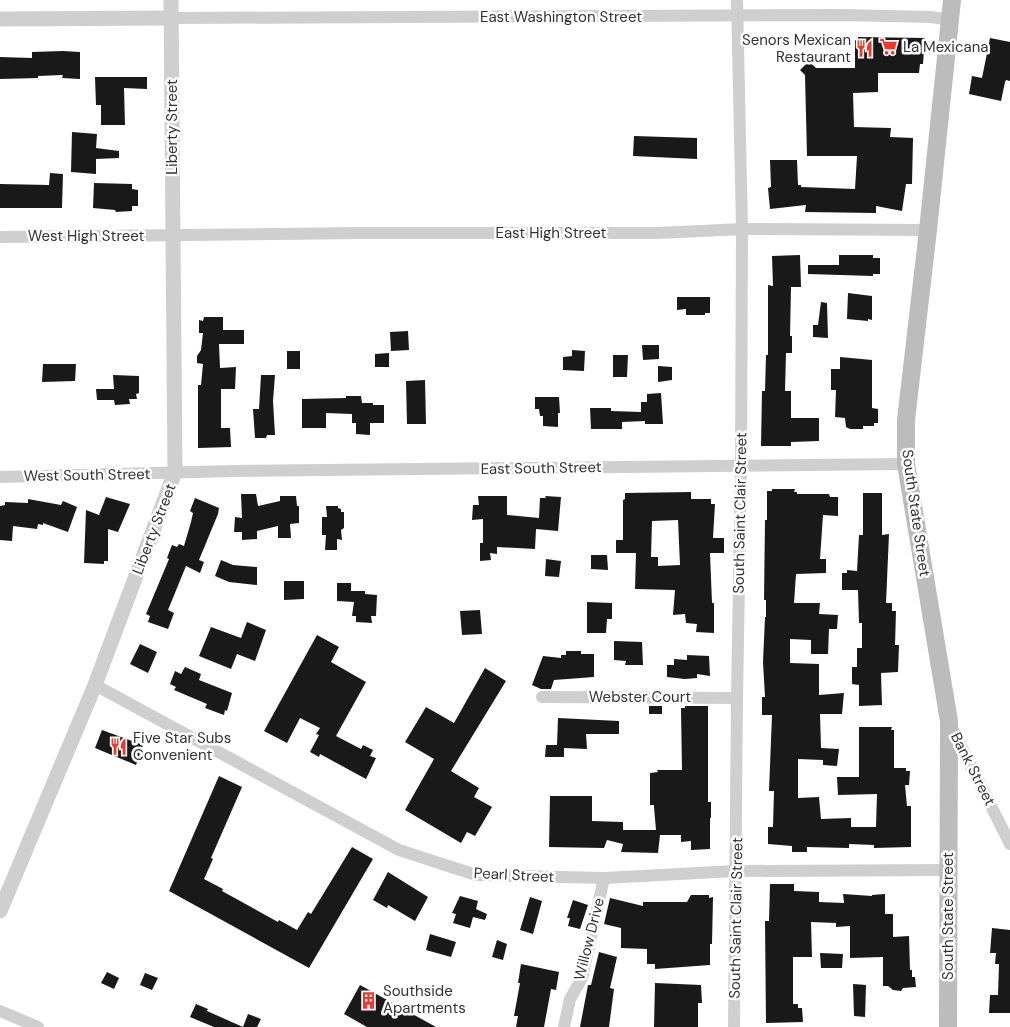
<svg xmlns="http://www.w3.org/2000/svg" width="1010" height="1027" font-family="'DM Sans',sans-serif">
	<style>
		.building { fill: #191919; fill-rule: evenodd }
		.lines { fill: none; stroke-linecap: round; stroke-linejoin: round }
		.minor { stroke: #cfcfcf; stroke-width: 12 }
		.tertiary { stroke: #cfcfcf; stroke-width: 15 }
		.secondary { stroke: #bcbcbc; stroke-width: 18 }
		.labels { text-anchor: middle; stroke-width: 5; stroke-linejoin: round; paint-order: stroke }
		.street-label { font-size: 15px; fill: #323232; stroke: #fff }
		.poi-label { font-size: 15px; fill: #323232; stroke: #fff; text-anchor: start }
	</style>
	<rect width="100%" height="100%" fill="#fff"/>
	<g class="building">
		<polygon points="858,37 925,38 923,64 920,64 919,73 878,73 878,92 853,93 854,127 891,128 890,137 913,138 912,184 906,184 902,211 876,206 876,213 805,212 806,205 770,209 768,188 771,187 770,160 797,160 798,185 801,185 801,187 855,189 857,156 807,156 805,75 800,70 809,61 816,68 855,68 855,40 858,41"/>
		<polygon points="990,38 1010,42 1010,81 1006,80 1005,82 1001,101 969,94 972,76 982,78"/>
		<polygon points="63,51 80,52 80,79 62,78 63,75 38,76 38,78 0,79 0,57 32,58 32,52"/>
		<polygon points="95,77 147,77 147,89 124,88 125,125 101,125 101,105 96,105"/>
		<polygon points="72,132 97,134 96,148 119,151 119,158 96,159 96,174 71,172"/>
		<polygon points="634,136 697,138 697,159 633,156"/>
		<polygon points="50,173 63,174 62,208 0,208 0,184 49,185"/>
		<polygon points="94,183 132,184 132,189 138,190 138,206 132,206 132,211 116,212 115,210 93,208"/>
		<polygon points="800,255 801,287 791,287 790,336 792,336 792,353 786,353 785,391 791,391 791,418 819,418 819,441 791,442 791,446 761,446 762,391 765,391 766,355 768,355 768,285 773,286 772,256"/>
		<polygon points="839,255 873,255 873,258 880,258 880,274 873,274 873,276 808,274 808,265 839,265"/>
		<polygon points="848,293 872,296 872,320 868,319 868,321 847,319"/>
		<polygon points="677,297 710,297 710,313 705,313 705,315 686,315 686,309 677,310"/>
		<polygon points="821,302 827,303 828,338 813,337 813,325 818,325"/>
		<polygon points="204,317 223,317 223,330 244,330 244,344 219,344 220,368 236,367 235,389 221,389 221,428 230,428 231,447 198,448 198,385 201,385 203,364 197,363 197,356 201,350 203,333 199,333 199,320 203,321"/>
		<polygon points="408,331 409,350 391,351 390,332"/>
		<polygon points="642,345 659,345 659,359 643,360"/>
		<polygon points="572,350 585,351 584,371 563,370 563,357 572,356"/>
		<rect x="287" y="351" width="13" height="18"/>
		<polygon points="389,353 389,367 375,367 375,354"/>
		<polygon points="613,355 628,355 627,377 613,377"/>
		<polygon points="840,357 872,360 872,408 878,409 878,423 874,423 874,426 863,426 863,429 850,429 846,427 845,418 835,417 836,390 831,390 831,369 840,369"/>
		<polygon points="43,364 76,364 75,381 42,382"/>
		<polygon points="658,366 672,367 672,380 658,382"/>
		<polygon points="113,375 139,376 139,393 136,394 137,399 129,399 130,404 115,405 114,400 97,400 96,389 114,389"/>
		<polygon points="261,375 275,375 273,401 275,435 267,435 266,438 255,438 253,409 259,409"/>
		<polygon points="425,380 426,424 407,424 406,381"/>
		<polygon points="661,393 663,424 645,424 645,421 622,422 622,429 591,429 590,408 611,408 611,411 641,412 641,402 647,402 647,394"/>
		<polygon points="346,396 361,396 362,403 373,403 373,405 384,405 384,423 370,423 370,435 356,434 356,423 352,423 352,414 326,413 326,428 302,428 302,399 346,398"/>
		<polygon points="535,397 559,397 560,413 558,413 558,427 543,426 543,416 540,416 539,409 535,409"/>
		<polygon points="772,489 795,489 794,492 797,492 797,494 829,494 830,497 838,497 838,516 823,515 820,559 826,559 826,573 796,574 794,603 820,603 819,614 838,615 837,629 829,629 828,654 811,654 811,640 790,639 790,663 819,664 819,695 844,693 842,714 820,714 821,748 839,749 837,766 823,765 823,760 798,759 798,798 819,797 821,819 851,818 851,827 876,827 877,794 838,795 837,777 859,777 859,727 892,727 891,730 894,730 894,768 906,768 906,771 910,771 909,785 905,785 907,806 911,806 911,847 874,848 874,845 849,844 849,848 807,847 807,852 792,852 792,846 768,844 768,827 773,827 774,791 769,791 772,715 762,715 762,697 765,697 763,662 765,617 766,617 766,600 764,600 765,520 767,520 767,491 772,491"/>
		<path d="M691,492V499H711V504H715L713,538H724V553H710L712,603H714V633L696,632L697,624L686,623L685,614L673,615L675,590L635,589L636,553H616V540H623V500L625,499V493ZM678,520L680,565L658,566V557H651L652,521Z"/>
		<polygon points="863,493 882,493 882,535 889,534 886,603 892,603 892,611 896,611 895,645 899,645 898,672 881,673 882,705 859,706 859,685 852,684 852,667 857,667 857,648 862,648 862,623 859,623 858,590 842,590 842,573 847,573 847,570 857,571 859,535 863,535"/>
		<polygon points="241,494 256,494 258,506 280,501 280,496 296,496 297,506 299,506 299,523 290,524 291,538 278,538 278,526 257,531 257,539 242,540 242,532 234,532 235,517 242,518"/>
		<polygon points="478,496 507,496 507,515 539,518 540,498 546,498 545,496 561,497 558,531 536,529 535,549 497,547 497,554 490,553 491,560 480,561 480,543 483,543 483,519 472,520 473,505 479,505"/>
		<polygon points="106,497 130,504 118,532 108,529 108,561 104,561 104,564 84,563 86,510 99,515"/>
		<polygon points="195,498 219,508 218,514 199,560 204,562 200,573 186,566 168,610 174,613 168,629 148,622 150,616 146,614 169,559 167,558 172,545 177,547 179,544 184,546 191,522 193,513 190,511"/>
		<polygon points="28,499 61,505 63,501 77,507 68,532 43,523 43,525 38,524 37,529 13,526 12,541 0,540 0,506 5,505 5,502 28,503"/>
		<polygon points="326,506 338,506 338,508 341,509 341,512 344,512 344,528 341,530 342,540 337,539 337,550 325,550 326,535 322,535 322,517 327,517"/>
		<polygon points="591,555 607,555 608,570 591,569"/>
		<polygon points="546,559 561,561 559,577 545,576"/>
		<polygon points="221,560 233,565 257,567 257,585 229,582 215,576"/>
		<polygon points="284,581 304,581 304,599 284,600"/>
		<polygon points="337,583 351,583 351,591 365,591 365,594 377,595 376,616 371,616 372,623 356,622 356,616 352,616 354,602 337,601"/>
		<polygon points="587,602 612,603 612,619 607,619 606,633 587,633"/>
		<polygon points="480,610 482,634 462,635 460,611"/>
		<polygon points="247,622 266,630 255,661 237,654 231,669 199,656 211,627 241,638"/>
		<polygon points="317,635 339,647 331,662 366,682 336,736 361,749 363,745 373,750 370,756 376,758 366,779 320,754 319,757 310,752 319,735 316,734 320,728 300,718 287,743 264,731"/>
		<polygon points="614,641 642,642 643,665 625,665 626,661 614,660"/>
		<polygon points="140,644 157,652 148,673 130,664"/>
		<polygon points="566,651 581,651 581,654 594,654 594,677 554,680 551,689 541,689 532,685 543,656 561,658 561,655 566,655"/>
		<polygon points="687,655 709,656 710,676 697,674 697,678 685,679 667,677 667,665 674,665 674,659 687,660"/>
		<polygon points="185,667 201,674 199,680 232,693 227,711 225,710 224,715 205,708 207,704 174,690 176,687 170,684 175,671 181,674"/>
		<polygon points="485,668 506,681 451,771 479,788 474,797 492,807 475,836 467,832 461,843 405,810 434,759 405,742 426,707 454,723"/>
		<rect x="649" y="706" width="13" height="8"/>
		<polygon points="685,706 708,706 708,802 711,802 711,818 710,818 710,849 691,850 691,841 681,842 681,835 660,835 658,853 621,852 623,844 607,840 604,848 549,847 550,796 592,796 592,821 623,822 623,830 656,830 654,807 654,805 650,805 650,773 658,772 657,770 682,770 681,708 685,708"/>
		<polygon points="558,718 619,721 619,734 586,734 587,749 564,748 564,757 545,757 546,745 557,745"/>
		<polygon points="102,730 143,745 136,765 95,748"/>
		<polygon points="219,776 242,787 211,858 213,859 204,879 223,889 222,891 278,922 279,920 297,930 308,912 311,914 352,847 373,859 309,968 169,891"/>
		<polygon points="388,872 428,897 415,921 388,905 387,908 373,900"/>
		<polygon points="770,884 794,884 794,891 819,892 819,902 844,903 843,894 872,896 872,895 885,894 885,914 893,914 893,937 909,936 910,970 912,970 912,977 915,977 916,987 903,988 901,991 893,990 888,986 883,986 883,957 850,958 850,926 836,927 836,923 811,922 812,957 793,957 793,1004 798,1004 798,1008 802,1008 803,1022 766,1023 765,921 769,921"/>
		<polygon points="691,895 709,895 709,898 713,897 712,944 710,944 710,965 655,969 655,964 647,964 647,949 621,948 621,928 604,924 610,898 643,906 643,902 687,902"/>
		<polygon points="460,896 478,901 476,909 487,914 485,920 473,917 470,928 453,923 456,914 452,913"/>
		<polygon points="530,897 542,901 533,934 520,930"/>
		<polygon points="573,900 588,905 580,929 568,926 570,918 567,918"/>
		<polygon points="992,928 1010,930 1010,1013 989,1013 990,995 998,995 999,964 995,964 996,953 990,953"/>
		<polygon points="430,934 456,942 451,957 426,950"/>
		<polygon points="497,940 507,944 503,960 492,957"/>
		<polygon points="599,952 617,957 610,988 614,989 609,1027 580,1027 588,985 591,985"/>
		<polygon points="820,953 843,954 842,968 821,968"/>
		<polygon points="521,964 559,972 556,990 551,989 544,1027 516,1027 518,1016 514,1016 520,983 518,983"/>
		<polygon points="107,972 119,978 114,989 101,983"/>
		<polygon points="145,973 158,978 152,990 140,985"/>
		<polygon points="655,983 701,985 702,1003 698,1003 698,1027 654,1027"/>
		<polygon points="853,984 866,985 865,1017 854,1016"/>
		<polygon points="360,985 436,1027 367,1027 344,1014"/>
		<polygon points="196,1004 208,1009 207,1011 243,1027 248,1014 261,1019 257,1027 214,1027 190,1017"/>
	</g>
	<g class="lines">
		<g class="minor">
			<polyline points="171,18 841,15 931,17 950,20"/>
			<polyline points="0,237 360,233 658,233 742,229 928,230"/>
			<polyline points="0,477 232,471 906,464"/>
			<polyline points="95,685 399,850 476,875 604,878 736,871 948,870"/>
			<polyline points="542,697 737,698"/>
			<polyline points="951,726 1010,844"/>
			<polyline points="0,1011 38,1027"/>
			<polyline points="564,1027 570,999 582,978 604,878"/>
			<polyline points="734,1027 737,698 741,465 742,229 737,0"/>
		</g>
		<g class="tertiary">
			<polyline points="0,19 171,18"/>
			<polyline points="0,911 95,685 175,472 171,0"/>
		</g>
		<polyline class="secondary" points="948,1027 949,721 906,464 906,420 928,230 952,0"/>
	</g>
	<defs>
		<symbol id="supermarket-bare" viewBox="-9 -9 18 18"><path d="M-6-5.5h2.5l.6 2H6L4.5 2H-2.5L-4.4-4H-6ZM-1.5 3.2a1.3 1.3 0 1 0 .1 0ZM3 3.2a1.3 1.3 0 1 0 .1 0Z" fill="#f0372d" stroke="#fff" stroke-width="2.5" paint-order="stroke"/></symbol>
		<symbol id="restaurant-bare" viewBox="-9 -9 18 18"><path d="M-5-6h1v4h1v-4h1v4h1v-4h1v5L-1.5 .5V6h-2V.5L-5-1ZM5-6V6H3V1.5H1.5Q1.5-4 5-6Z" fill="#f0372d" stroke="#fff" stroke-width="2.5" paint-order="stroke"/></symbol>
		<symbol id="building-bare" viewBox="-9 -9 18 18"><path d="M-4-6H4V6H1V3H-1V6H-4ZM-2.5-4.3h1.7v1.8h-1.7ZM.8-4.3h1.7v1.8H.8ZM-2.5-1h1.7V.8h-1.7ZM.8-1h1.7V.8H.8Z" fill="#f0372d" stroke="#fff" stroke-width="2.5" paint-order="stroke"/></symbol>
	</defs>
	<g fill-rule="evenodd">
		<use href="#supermarket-bare" x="876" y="34" width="25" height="25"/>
		<use href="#restaurant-bare" x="852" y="36" width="25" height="25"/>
		<use href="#restaurant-bare" x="106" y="734" width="25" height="25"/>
		<use href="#building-bare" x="356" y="988" width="25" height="25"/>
	</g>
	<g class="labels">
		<g class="street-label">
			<text x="561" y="22">East Washington Street</text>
			<text transform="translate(172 127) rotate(-90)" y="5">Liberty Street</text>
			<text x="551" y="238">East High Street</text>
			<text x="86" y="241">West High Street</text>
			<text transform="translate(541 468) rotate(-1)" y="5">East South Street</text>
			<text transform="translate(87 475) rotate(-1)" y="5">West South Street</text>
			<text transform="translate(740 513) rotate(-89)" y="5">South Saint Clair Street</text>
			<text transform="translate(916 513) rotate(82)" y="5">South State Street</text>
			<text transform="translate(154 529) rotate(-69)" y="5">Liberty Street</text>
			<text x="640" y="702">Webster Court</text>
			<text transform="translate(973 769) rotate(63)" y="5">Bank Street</text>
			<text transform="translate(514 875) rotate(3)" y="5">Pearl Street</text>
			<text transform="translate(948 916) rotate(-90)" y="5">South State Street</text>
			<text transform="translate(736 918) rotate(-89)" y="5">South Saint Clair Street</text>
			<text transform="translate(589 939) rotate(-76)" y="5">Willow Drive</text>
		</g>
		<g class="poi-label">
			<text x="851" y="45" text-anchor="end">Senors Mexican<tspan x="851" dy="17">Restaurant</tspan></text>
			<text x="903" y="52">La Mexicana</text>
			<text x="133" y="743">Five Star Subs<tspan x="133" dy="17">Convenient</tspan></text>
			<text x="383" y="996">Southside<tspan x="383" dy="17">Apartments</tspan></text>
		</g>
	</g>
</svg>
